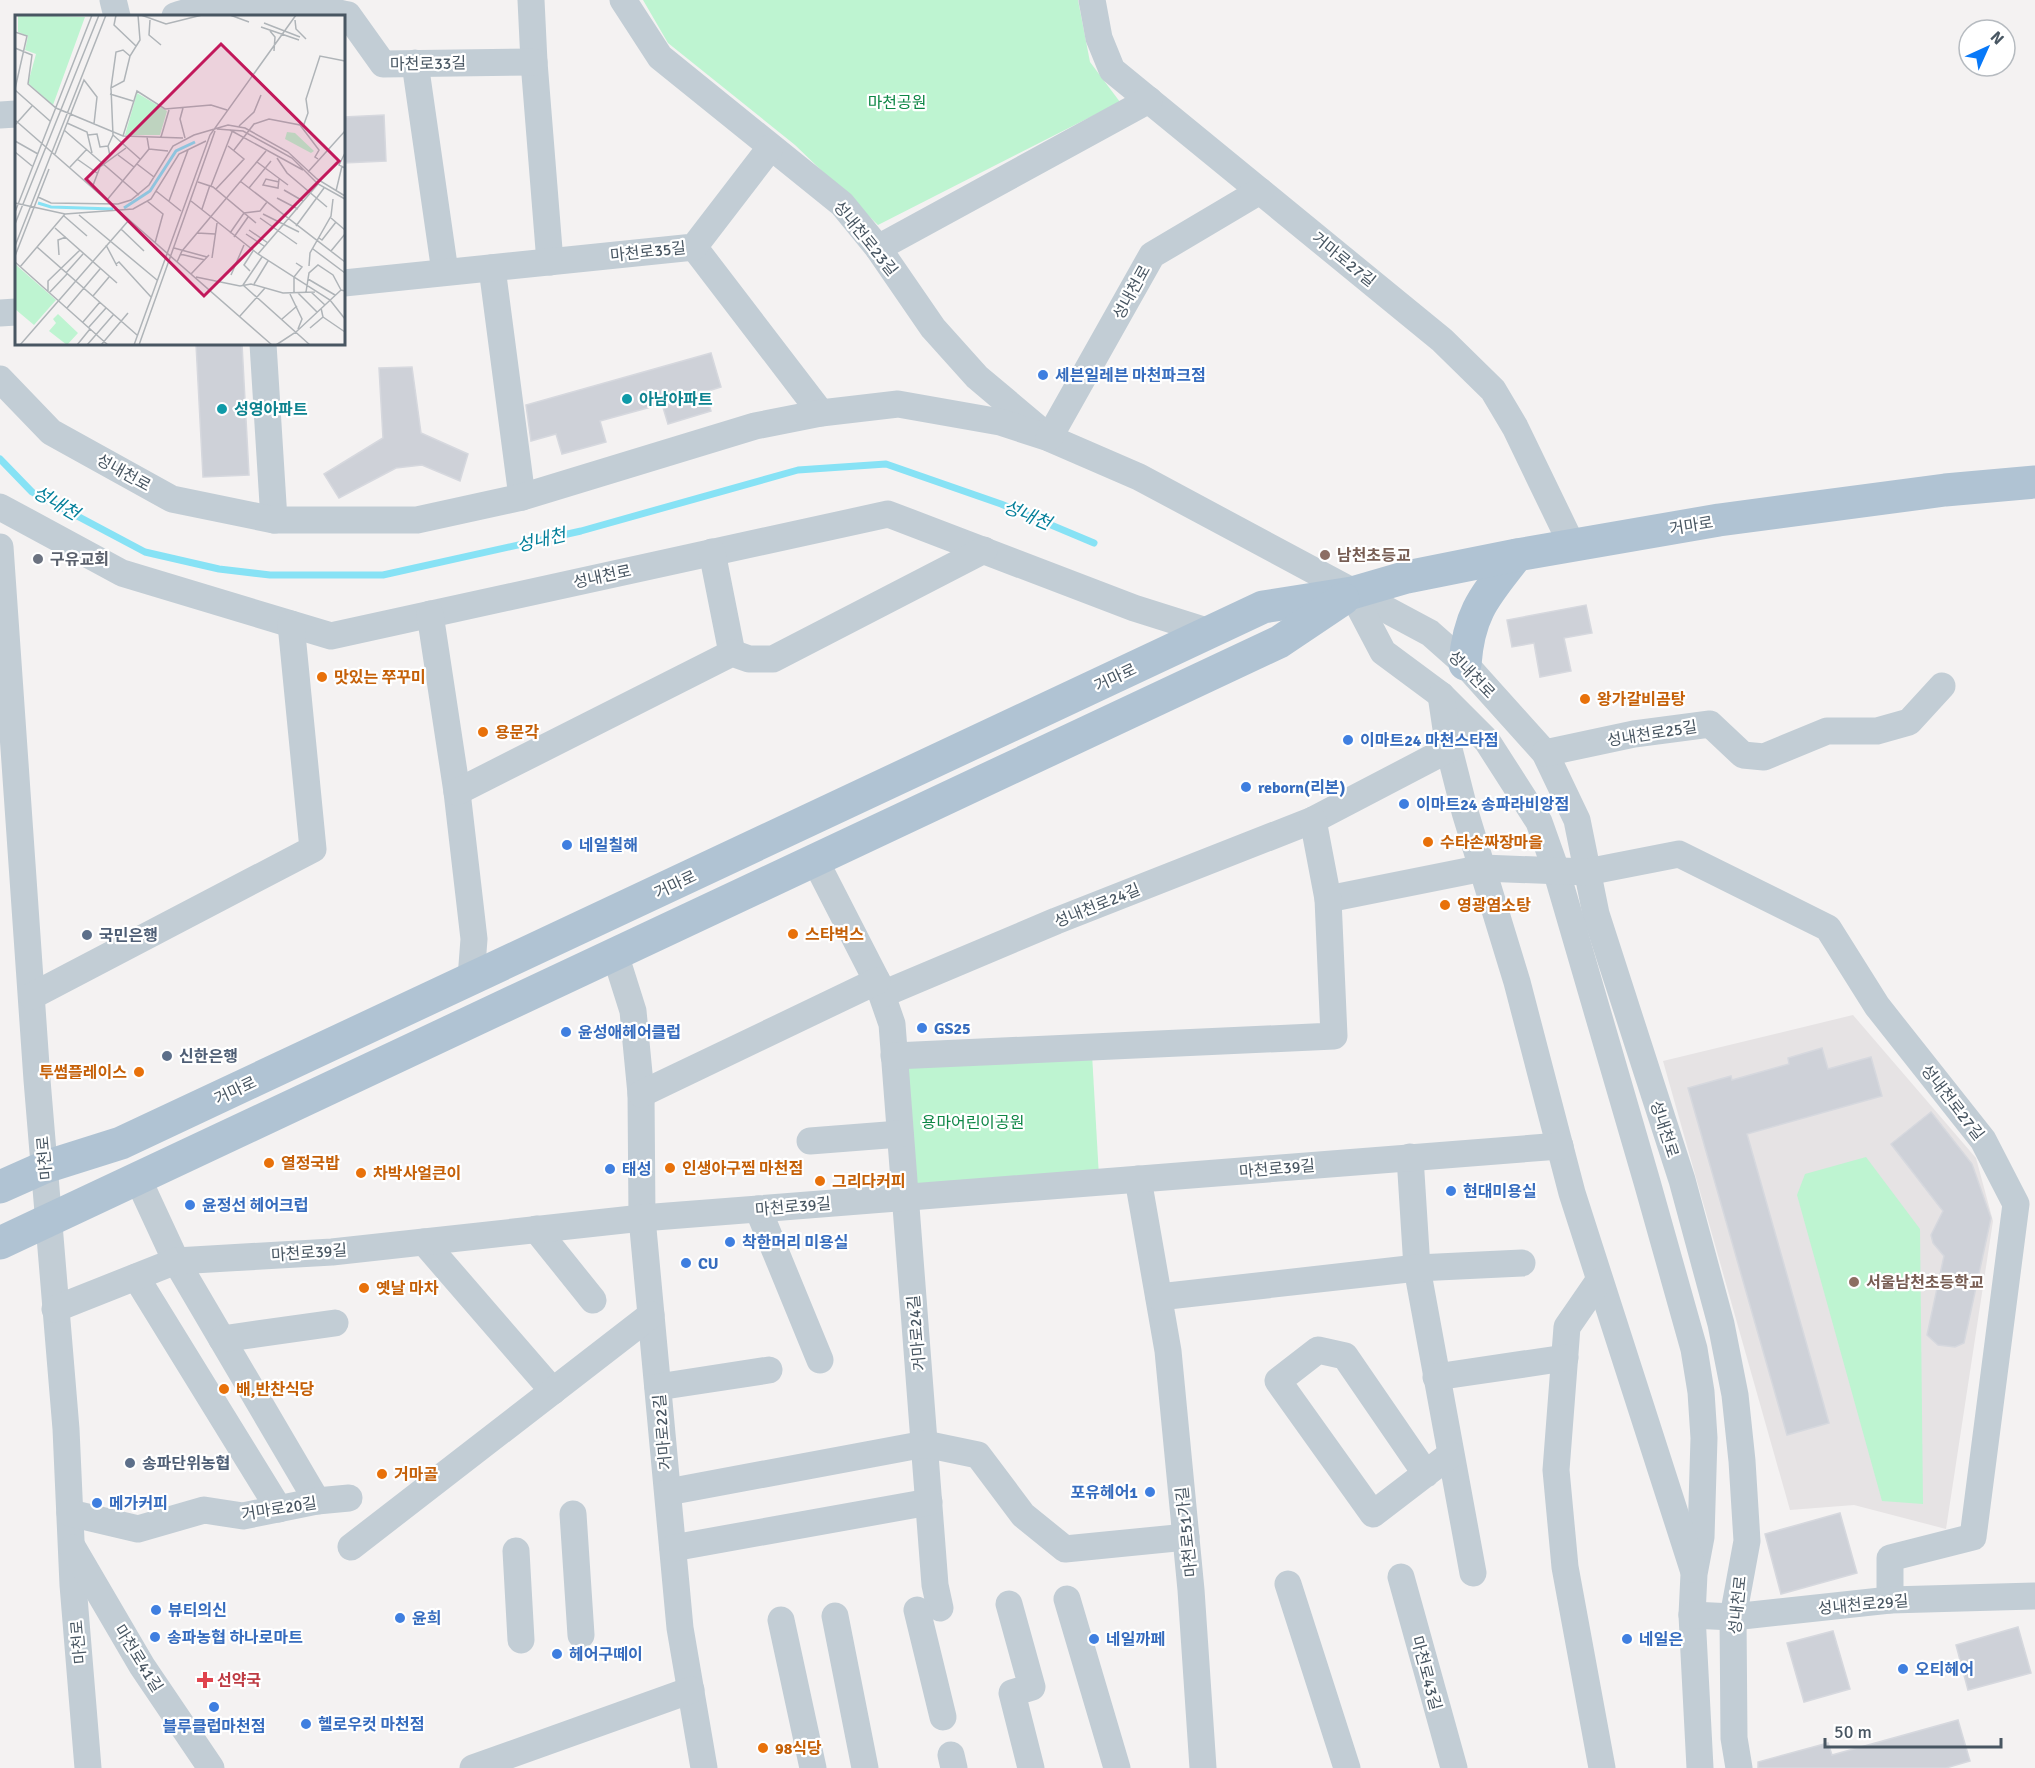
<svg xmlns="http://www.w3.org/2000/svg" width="2035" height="1768" font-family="Signika,'Noto Sans KR',sans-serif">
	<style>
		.education { fill: #e6e3e4 }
		.green { fill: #bef4d1 }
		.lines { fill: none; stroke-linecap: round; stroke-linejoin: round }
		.stream { stroke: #87e2f5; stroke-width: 7 }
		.building { fill: #ced1d8; stroke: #d6d8de; stroke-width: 1.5 }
		.minor { stroke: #c2cdd5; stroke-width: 27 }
		.major { stroke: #b0c3d3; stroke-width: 33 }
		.shop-dot { fill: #3f7fe0; stroke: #fff; stroke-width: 2 }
		.culture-dot { fill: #0f9aa8; stroke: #fff; stroke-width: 2 }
		.education-dot { fill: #8d6e63; stroke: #fff; stroke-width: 2 }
		.worship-dot { fill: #6b7280; stroke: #fff; stroke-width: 2 }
		.food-dot { fill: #e8710a; stroke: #fff; stroke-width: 2 }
		.service-dot { fill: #5c6f8a; stroke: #fff; stroke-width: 2 }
		.health-dot { fill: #e0444e; stroke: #fff; stroke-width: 2 }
		.labels { text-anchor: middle; stroke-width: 4.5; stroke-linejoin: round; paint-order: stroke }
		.street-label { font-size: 16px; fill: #485662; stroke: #fff }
		.park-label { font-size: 16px; fill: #0e8746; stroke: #fff }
		.shop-label { font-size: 16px; font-weight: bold; fill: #366cbe; stroke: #fff; text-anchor: start }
		.culture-label { font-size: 16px; font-weight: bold; fill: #0d838f; stroke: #fff; text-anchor: start }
		.education-label { font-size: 16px; font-weight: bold; fill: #785e54; stroke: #fff; text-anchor: start }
		.worship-label { font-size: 16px; font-weight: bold; fill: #5b616d; stroke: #fff; text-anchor: start }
		.food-label { font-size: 16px; font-weight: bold; fill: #c56008; stroke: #fff; text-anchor: start }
		.service-label { font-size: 16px; font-weight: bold; fill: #4e5e75; stroke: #fff; text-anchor: start }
		.health-label { font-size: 16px; font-weight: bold; fill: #be3a42; stroke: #fff; text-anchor: start }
		.water-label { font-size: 18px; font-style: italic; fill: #037f9a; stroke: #fff }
		.inset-river { fill: none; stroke: #87e2f5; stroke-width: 3 }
		.inset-road { fill: none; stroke: #afb4b8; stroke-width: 1.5 }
		.view { fill: #c2185b; fill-opacity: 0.15; stroke: #c2185b; stroke-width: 3 }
		.inset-edge { fill: none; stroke: #485662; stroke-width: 3 }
	</style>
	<rect width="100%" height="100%" fill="#f4f2f2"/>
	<polygon class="education" points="1853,1015 1976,1158 1993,1221 1946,1529 1854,1505 1790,1510 1663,1061"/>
	<g class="green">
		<polygon points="643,0 1078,0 1090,62 1120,102 878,225 795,145 668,43"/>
		<polygon points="1092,1054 1099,1177 911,1187 904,1064"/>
		<polygon points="1866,1157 1920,1229 1923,1504 1882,1501 1797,1195 1805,1174"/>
	</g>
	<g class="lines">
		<polyline class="stream" points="0,459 32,492 145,552 219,569 270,575 383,575 581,531 798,470 886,464 1001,504 1094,543"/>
	</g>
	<g class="building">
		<polygon points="384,115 386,161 344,163 344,117"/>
		<polygon points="196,344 242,344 249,475 203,477"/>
		<polygon points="711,353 721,387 705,392 711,411 668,424 662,404 600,421 606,442 562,454 556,434 531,441 526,405"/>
		<polygon points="412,367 421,433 468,454 460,481 422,465 396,468 339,498 324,474 383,438 379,368"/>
		<polygon points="1586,605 1592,633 1564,638 1571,671 1540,677 1534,643 1512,647 1507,620"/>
		<polygon points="1822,1048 1828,1069 1871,1057 1882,1096 1747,1134 1829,1423 1787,1435 1688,1088 1731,1076 1732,1080 1789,1064 1788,1058"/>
		<polygon points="1931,1112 1972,1164 1991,1218 1964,1343 1955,1347 1938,1345 1927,1335 1944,1256 1933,1243 1931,1235 1943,1211 1891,1144"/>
		<polygon points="1840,1513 1857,1573 1781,1594 1765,1534"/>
		<polygon points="2018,1627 2031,1673 1968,1690 1956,1645"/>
		<polygon points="1833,1631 1850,1689 1804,1702 1787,1643"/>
		<polygon points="1958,1720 1970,1761 1946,1768 1758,1768 1758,1762 1828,1743 1832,1755"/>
	</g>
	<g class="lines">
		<g class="minor">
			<polyline points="113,0 117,16"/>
			<polyline points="531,0 534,62 550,262"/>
			<polyline points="623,0 660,57 842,204 878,248 933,328 977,377 1040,430"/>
			<polyline points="1092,0 1099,38 1112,70 1442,340 1493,390 1515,427 1572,545"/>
			<path d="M175,16C218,0 302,4 348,15L383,64L534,62"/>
			<polyline points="415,63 445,272"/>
			<polyline points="0,115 16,114"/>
			<polyline points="694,247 821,413"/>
			<polyline points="878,248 1149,100"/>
			<polyline points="492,268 522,497"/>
			<polyline points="344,283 694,247 770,148"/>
			<polyline points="0,313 16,312"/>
			<polyline points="263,344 274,520"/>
			<polyline points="0,379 51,432 172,499 274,520 417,520 522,497 755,426 821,413 898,404 1000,422 1049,438 1139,477 1430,633 1465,664 1545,753 1577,820 1596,914 1682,1180 1721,1324 1735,1395 1742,1461 1747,1541 1733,1617 1734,1738 1739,1768"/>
			<polyline points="1049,438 1152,255 1260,191"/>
			<polyline points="0,507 122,573 331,636 888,514 1134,608 1210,632"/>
			<polyline points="0,547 37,1080 66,1429 73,1585 88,1768"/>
			<polyline points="712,552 732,653"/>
			<polyline points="1352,593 1383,652 1441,695 1487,741 1539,822 1556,870 1647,1182 1694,1349 1701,1392 1704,1438 1701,1537 1694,1574 1692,1615 1700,1768"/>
			<polyline points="430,614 457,792 474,939 471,978"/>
			<polyline points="1441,695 1449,749 1465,812 1517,982 1572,1193 1693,1569"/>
			<polyline points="1545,753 1634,734 1710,724 1743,755 1764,757 1827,731 1877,731 1909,722 1942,686"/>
			<polyline points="457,792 732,653 749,659 773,659 984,550"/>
			<polyline points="815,860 877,981 892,1024 935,1585 940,1608"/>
			<polyline points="1328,899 1483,868 1587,872 1679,854 1828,928 1877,1006 1983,1140 2016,1204 1973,1537 1890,1558 1890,1600"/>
			<polyline points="615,954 633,1011 641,1094 642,1218 680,1628 704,1768"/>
			<polyline points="883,994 1056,921 1313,820 1449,749"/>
			<polyline points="32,996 313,849 291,624"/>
			<polyline points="894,1056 1334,1036 1328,899 1313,820"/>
			<polyline points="641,1094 877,981"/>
			<polyline points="810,1141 900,1134"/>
			<polyline points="1410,1157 1417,1268 1473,1573"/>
			<polyline points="138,1179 176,1261 317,1501"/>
			<polyline points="1138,1179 1168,1351 1191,1590 1203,1768"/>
			<polyline points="758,1209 820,1360"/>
			<polyline points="536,1229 593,1300"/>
			<polyline points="424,1242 553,1391"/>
			<polyline points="136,1277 279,1509"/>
			<polyline points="1598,1282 1567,1327 1556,1470 1565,1567 1602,1768"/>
			<polyline points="1159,1297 1417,1268 1522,1263"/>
			<polyline points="55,1309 176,1261 332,1252 642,1218 1560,1146"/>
			<polyline points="222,1339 335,1323"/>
			<polyline points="1436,1377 1565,1358"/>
			<polyline points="658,1387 769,1370"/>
			<polyline points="1426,1474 1345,1356 1318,1350 1278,1381 1373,1514 1450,1455"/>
			<polyline points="668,1492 925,1444 978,1455 1023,1515 1065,1549 1186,1537"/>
			<polyline points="70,1513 138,1529 204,1510 243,1516 317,1501 349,1498"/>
			<polyline points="573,1514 581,1635"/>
			<polyline points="351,1547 651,1315"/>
			<polyline points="73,1548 142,1666 211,1768"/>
			<polyline points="673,1548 929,1502"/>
			<polyline points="516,1551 521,1640"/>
			<polyline points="1401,1577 1454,1768"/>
			<polyline points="1288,1584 1347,1768"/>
			<polyline points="1067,1599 1117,1768"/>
			<polyline points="1009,1604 1032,1687 1012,1693 1031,1768"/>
			<polyline points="917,1610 943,1717"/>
			<polyline points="1692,1615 1733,1617 1890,1600 2035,1596"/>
			<polyline points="835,1616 865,1768"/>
			<polyline points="781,1620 813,1768"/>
			<polyline points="951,1755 954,1768"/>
			<polyline points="473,1768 691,1690"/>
		</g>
		<g class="major">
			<path d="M1465,664C1469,611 1486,595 1517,555"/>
			<polyline points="0,1187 45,1167 121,1143 1263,607 1352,593 1407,577 1517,555 1719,520 1945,490 2035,482"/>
			<polyline points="0,1243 1279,642 1343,599"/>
		</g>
	</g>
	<g class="shop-dot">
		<circle cx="1043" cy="375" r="6"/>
		<circle cx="1348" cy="740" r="6"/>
		<circle cx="1246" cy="787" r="6"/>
		<circle cx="1404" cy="804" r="6"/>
		<circle cx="567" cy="845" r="6"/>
		<circle cx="922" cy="1028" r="6"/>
		<circle cx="566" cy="1032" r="6"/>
		<circle cx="610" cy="1169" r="6"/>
		<circle cx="1451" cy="1191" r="6"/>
		<circle cx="190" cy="1205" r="6"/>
		<circle cx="730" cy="1242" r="6"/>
		<circle cx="686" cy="1263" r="6"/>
		<circle cx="1150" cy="1492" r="6"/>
		<circle cx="97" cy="1503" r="6"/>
		<circle cx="156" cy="1610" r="6"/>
		<circle cx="400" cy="1618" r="6"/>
		<circle cx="155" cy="1637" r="6"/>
		<circle cx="1094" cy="1639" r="6"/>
		<circle cx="1627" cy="1639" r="6"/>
		<circle cx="557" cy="1654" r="6"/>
		<circle cx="1903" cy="1669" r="6"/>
		<circle cx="214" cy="1707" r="6"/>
		<circle cx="306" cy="1724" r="6"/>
	</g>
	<g class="culture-dot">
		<circle cx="627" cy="399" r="6"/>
		<circle cx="222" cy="409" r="6"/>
	</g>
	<g class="education-dot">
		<circle cx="1325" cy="555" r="6"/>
		<circle cx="1854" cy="1282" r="6"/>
	</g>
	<circle class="worship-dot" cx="38" cy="559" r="6"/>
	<g class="food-dot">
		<circle cx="322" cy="677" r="6"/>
		<circle cx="1585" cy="699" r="6"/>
		<circle cx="483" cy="732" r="6"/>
		<circle cx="1428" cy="842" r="6"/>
		<circle cx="1445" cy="905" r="6"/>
		<circle cx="793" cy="934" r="6"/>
		<circle cx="139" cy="1072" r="6"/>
		<circle cx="269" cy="1163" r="6"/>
		<circle cx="670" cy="1168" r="6"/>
		<circle cx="361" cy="1173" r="6"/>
		<circle cx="820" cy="1181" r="6"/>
		<circle cx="364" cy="1288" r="6"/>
		<circle cx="224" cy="1389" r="6"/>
		<circle cx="382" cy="1474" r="6"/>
		<circle cx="763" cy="1748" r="6"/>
	</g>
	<g class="service-dot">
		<circle cx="87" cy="935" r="6"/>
		<circle cx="167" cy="1056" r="6"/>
		<circle cx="130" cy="1463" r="6"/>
	</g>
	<path class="health-dot" d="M202 1671h6v6h6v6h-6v6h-6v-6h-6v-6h6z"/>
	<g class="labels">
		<g class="street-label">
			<text transform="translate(428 63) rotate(-1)" y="6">마천로33길</text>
			<text transform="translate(866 238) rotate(51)" y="6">성내천로23길</text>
			<text transform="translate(648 251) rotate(-6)" y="6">마천로35길</text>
			<text transform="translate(1344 259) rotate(39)" y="6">거마로27길</text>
			<text transform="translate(1131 292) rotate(-61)" y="6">성내천로</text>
			<text transform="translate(124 472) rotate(29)" y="6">성내천로</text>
			<text transform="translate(1691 525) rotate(-9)" y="6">거마로</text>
			<text transform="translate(602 576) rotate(-12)" y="6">성내천로</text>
			<text transform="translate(1472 674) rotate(46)" y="6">성내천로</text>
			<text transform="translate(1115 677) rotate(-25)" y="6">거마로</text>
			<text transform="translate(1652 733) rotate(-9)" y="6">성내천로25길</text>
			<text transform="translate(675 884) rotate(-25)" y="6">거마로</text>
			<text transform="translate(1097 905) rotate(-22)" y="6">성내천로24길</text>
			<text transform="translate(235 1090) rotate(-25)" y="6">거마로</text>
			<text transform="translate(1953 1102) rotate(52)" y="6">성내천로27길</text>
			<text transform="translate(1665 1129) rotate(72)" y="6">성내천로</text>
			<text transform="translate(44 1158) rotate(-95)" y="6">마천로</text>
			<text transform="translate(1277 1168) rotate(-5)" y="6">마천로39길</text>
			<text transform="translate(793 1206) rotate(-5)" y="6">마천로39길</text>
			<text transform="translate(309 1252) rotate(-4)" y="6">마천로39길</text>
			<text transform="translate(916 1333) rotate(-95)" y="6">거마로24길</text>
			<text transform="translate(662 1432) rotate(-95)" y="6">거마로22길</text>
			<text transform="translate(279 1508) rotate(-9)" y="6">거마로20길</text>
			<text transform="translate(1186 1532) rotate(-96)" y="6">마천로51가길</text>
			<text transform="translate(1863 1604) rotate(-5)" y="6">성내천로29길</text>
			<text transform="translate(1737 1605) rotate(-84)" y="6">성내천로</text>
			<text transform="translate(78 1642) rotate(-95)" y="6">마천로</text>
			<text transform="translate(139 1658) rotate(58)" y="6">마천로41길</text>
			<text transform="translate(1427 1673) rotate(75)" y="6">마천로43길</text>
		</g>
		<g class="park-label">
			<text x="897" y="108">마천공원</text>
			<text x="973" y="1128">용마어린이공원</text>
		</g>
		<g class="shop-label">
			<text x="1055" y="381">세븐일레븐 마천파크점</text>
			<text x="1360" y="746">이마트24 마천스타점</text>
			<text x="1258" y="793">reborn(리본)</text>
			<text x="1416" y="810">이마트24 송파라비앙점</text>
			<text x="579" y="851">네일칠해</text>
			<text x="934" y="1034">GS25</text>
			<text x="578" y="1038">윤성애헤어클럽</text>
			<text x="622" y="1175">태성</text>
			<text x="1463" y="1197">현대미용실</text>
			<text x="202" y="1211">윤정선 헤어크럽</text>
			<text x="742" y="1248">착한머리 미용실</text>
			<text x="698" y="1269">CU</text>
			<text x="1138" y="1498" text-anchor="end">포유헤어1</text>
			<text x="109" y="1509">메가커피</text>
			<text x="168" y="1616">뷰티의신</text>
			<text x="412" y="1624">윤희</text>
			<text x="167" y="1643">송파농협 하나로마트</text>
			<text x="1106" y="1645">네일까페</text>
			<text x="1639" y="1645">네일은</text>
			<text x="569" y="1660">헤어구떼이</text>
			<text x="1915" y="1675">오티헤어</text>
			<text x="318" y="1730">헬로우컷 마천점</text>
			<text x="214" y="1732" text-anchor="middle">블루클럽마천점</text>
		</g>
		<g class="culture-label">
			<text x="639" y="405">아남아파트</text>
			<text x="234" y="415">성영아파트</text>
		</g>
		<g class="education-label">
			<text x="1337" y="561">남천초등교</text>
			<text x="1866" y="1288">서울남천초등학교</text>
		</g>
		<g class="worship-label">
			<text x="50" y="565">구유교회</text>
		</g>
		<g class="food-label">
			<text x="334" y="683">맛있는 쭈꾸미</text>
			<text x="1597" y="705">왕가갈비곰탕</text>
			<text x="495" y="738">용문각</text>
			<text x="1440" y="848">수타손짜장마을</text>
			<text x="1457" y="911">영광염소탕</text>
			<text x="805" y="940">스타벅스</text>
			<text x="127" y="1078" text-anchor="end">투썸플레이스</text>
			<text x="281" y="1169">열정국밥</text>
			<text x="682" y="1174">인생아구찜 마천점</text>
			<text x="373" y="1179">차박사얼큰이</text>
			<text x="832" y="1187">그리다커피</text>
			<text x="376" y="1294">옛날 마차</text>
			<text x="236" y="1395">배,반찬식당</text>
			<text x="394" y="1480">거마골</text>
			<text x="775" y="1754">98식당</text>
		</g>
		<g class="service-label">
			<text x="99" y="941">국민은행</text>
			<text x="179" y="1062">신한은행</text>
			<text x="142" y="1469">송파단위농협</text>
		</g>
		<g class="health-label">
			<text x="217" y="1686">선약국</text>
		</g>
		<g class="water-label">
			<text transform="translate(56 503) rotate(30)" y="6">성내천</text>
			<text transform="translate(1027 515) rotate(22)" y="6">성내천</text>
			<text transform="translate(541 540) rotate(-13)" y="6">성내천</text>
		</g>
	</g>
	<g transform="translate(15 15)">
		<rect width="330" height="330" fill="#f4f2f2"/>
		<path d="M3,0L70,2L38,90L13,68L21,39L10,35L13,21L3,17ZM122,78L152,96L145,120H110ZM272,117L280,118L299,136L296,138L270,124ZM0,249L41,285L19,310L0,294ZM43,299L63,318L52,330L34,316L41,308L38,304Z" fill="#bef4d1"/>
		<path class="inset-river" d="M23,188L36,192L98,194M109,193L135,176L161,136L180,127"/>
		<path class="inset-road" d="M101,0L99,10L121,31M126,0L151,9L187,0M215,0L234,7M135,5L134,20L146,30M280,5L281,14L291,24M249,8L285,22M246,12L284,25M255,16L260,22L259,36M0,17L12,21L0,74M0,33L17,40L13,69L41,93L108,121L168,123M115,41L108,35L101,37L96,73L109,66L115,41L125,25L123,0M96,73L98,120L125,144M0,75L35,106M95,79L118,86M168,93L165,104L170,123M0,105L257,330M52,108L72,117L77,138M0,110L17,91M224,111L239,97L246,80M288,112L293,98L291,84L305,41L330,46M202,114L228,116L259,133L277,143L303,169L330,184M49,115L124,180M215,115L288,155M73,120L82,119L85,132L93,131M108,121L122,76L150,94L196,90L212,95M146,122L154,95M0,126L23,139M134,134L153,136M219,135L239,109L254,104L285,110L304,135L300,142L303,144M0,137L17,151M330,138L324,150L330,153M40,139L69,65L82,82L79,109M103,140L119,152M95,141L93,131L98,120M262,143L272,158L312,192M62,144L82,158M242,147L273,170M122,149L139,162M55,152L72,134M293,157L330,116M225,166L330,247M183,167L198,172L241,208M264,167L251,164L248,170L263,173L264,164M196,171L217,117M77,173L85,152L111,133M234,173L256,146M201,174L229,144L213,131M269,175L288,186M141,176L166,196M321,176L327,151M23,182L36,188L103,189L116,185L134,170L158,131L179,120L213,110L230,113L273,137L302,164L330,181M262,183L283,194M92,185L134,134L132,122M132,186L148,199L140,228M154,186L173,135M176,186L243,239L315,285L330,304M0,188L50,199L118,194L136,184L164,139L191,126M187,194L195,170M0,197L77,0M248,199L284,217M64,200L142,265M49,201L72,221M245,203L282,229M316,203L330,215M0,209L84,0M281,211L309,173M40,213L102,268M106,214L129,236M234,215L253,228M182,218L200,219M215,218L229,198L245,196L252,187M231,219L249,231M219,222L233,202M304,223L307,225L321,207M91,230L102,251M0,231L91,0M22,232L122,320M159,233L192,242M298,234L330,258M316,236L330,219M165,239L190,245M243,239L303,169M44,240L43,225L51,222M0,241L34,154M197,243L202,208M0,247L93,330M162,247L167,236L251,136M101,249L104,247L136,282M294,251L295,238L316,201L318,184M5,252L50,199M235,256L229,250L238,236M51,258L68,239M176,259L194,240M216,260L229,230M181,262L225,271L236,269L268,278L300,277M293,264L320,280M239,269L253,246M228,270L295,330M228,270L247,242M33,277V266L65,235M291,277L294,258L303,250L318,260L326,275M296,277L310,290M34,278L52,259M279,278V262L287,252L281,248M283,278L302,297M275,279L287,304L283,314M78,281L94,262M52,293L85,254M225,301L250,273M308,302L330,317M267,304L282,291M68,307L85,287M74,312L91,293M295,313L308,302L306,293M5,330L114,205M62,330L75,314M72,330L99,299M86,330L113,298M119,330L195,120L281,0M124,330L200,116M261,330L281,317L326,275L330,276"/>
		<path class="view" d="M206,29L324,146L189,281L71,164Z"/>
		<rect width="330" height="330" class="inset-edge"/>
	</g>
	<g transform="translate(1987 48) rotate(45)"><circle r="28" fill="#ffffff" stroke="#b6bbc0" stroke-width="1.5"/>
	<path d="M0-4.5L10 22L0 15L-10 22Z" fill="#0879f8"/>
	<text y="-9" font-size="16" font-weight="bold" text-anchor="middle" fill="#485662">N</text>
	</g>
	<path d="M1825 1738v9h176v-9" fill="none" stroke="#485662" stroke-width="3"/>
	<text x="1834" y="1738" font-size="18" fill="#485662" stroke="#ffffff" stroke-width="4.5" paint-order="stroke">50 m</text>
</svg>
